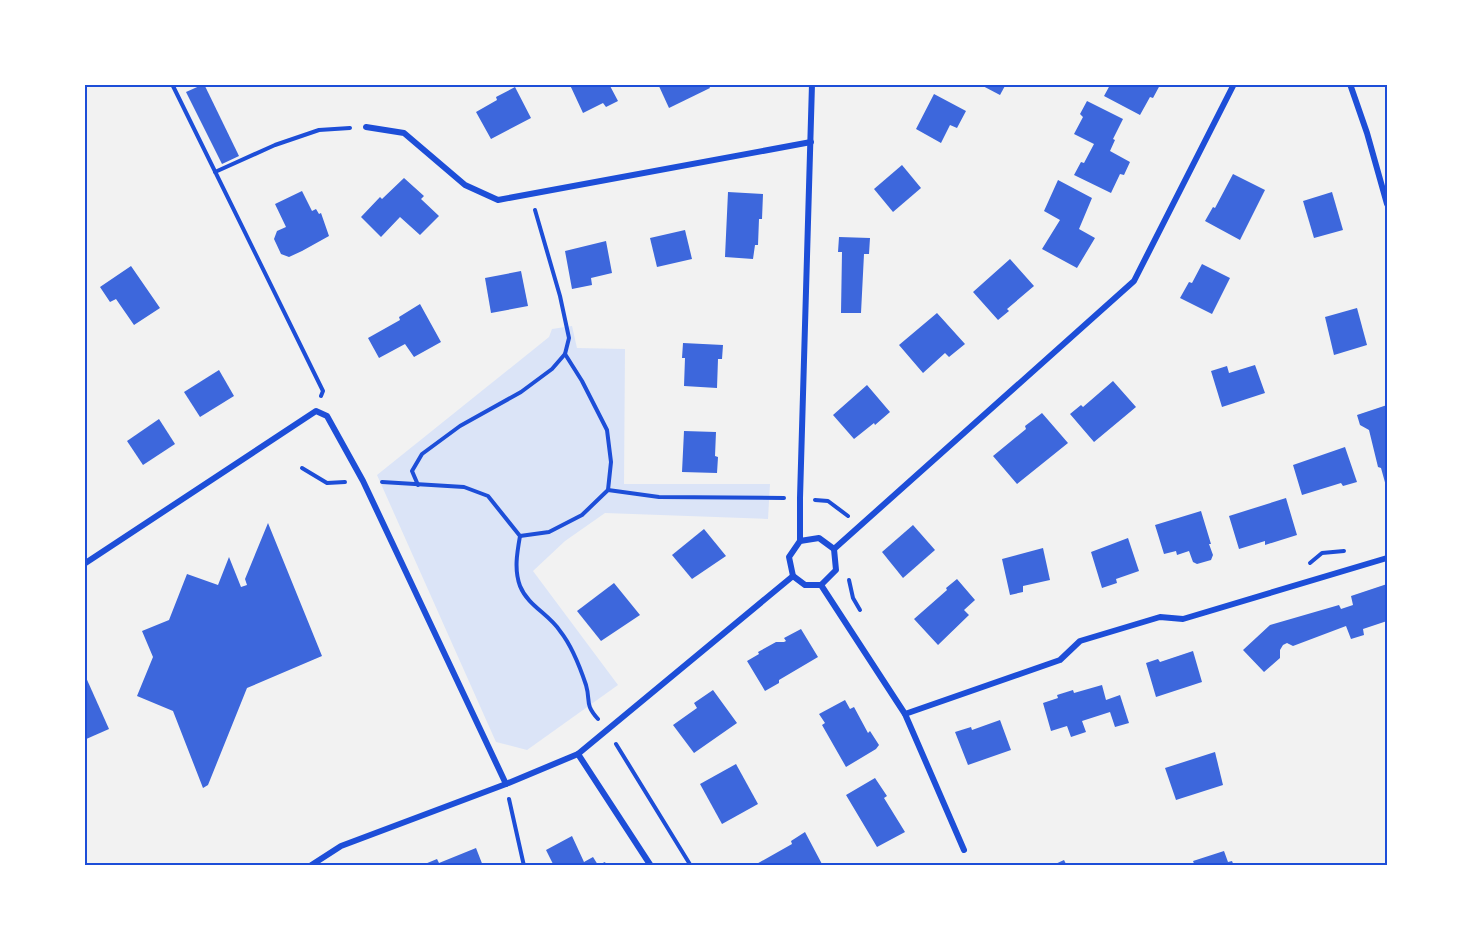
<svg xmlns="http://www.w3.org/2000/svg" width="1471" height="950" font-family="'PT Sans',sans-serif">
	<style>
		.green { fill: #dbe4f7 }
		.building { fill: #3d67dc }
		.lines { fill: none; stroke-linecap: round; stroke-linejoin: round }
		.path { stroke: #1d4ed8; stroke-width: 4 }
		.minor { stroke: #1d4ed8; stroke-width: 6 }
		.neatline { fill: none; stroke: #1d4ed8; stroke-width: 2 }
	</style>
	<rect width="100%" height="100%" fill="#f2f2f2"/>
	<polygon class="green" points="572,326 577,348 625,349 624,484 770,484 768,519 605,513 565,541 533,571 618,685 527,750 496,742 377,475 549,337 552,329"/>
	<g class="building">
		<polygon points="204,84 239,156 222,164 186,92"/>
		<polygon points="571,84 609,84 618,101 606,107 603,103 583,113 570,85"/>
		<polygon points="658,84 708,84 710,88 669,108"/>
		<polygon points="979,84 1006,84 1000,95"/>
		<polygon points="1114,84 1157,84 1160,85 1153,98 1150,97 1140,115 1104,96 1110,85 1113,86"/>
		<polygon points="515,87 531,118 491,139 476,112 497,100 496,97"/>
		<polygon points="934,94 966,111 957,128 950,125 941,143 916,129"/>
		<polygon points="1087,101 1123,119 1113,139 1115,140 1110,151 1130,162 1124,175 1120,174 1111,193 1074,175 1081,162 1084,163 1094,144 1074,134 1083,117 1080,114"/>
		<polygon points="902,165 921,188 893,212 874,189"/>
		<polygon points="1233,174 1265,190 1240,240 1205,221 1213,207 1215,208"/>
		<polygon points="404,178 424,196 421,199 439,216 420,235 400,217 381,237 361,217 380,197 382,199"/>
		<polygon points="1058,180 1092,198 1079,229 1095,238 1077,268 1042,249 1060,220 1044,211"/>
		<polygon points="302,191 312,211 316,209 319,214 321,213 329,236 302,251 289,257 281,254 274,239 277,231 286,227 275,204"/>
		<polygon points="728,192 763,194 762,219 759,219 758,245 755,245 753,259 725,257"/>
		<polygon points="1332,192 1343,230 1314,238 1303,201"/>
		<polygon points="685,230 692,259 657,267 650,238"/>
		<polygon points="839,237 870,238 869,254 864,254 861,313 841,313 842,252 838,252"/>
		<polygon points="606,241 612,273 591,278 592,285 572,289 565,251"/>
		<polygon points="1010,259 1034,286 1007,309 1009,311 998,320 973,292"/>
		<polygon points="1202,264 1230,278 1212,314 1180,298 1189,282 1192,283"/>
		<polygon points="131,266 160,308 134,325 116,299 110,302 100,287"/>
		<polygon points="521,271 528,306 491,313 485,278"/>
		<polygon points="420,304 441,342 414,357 405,344 379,358 368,338 400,320 399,317"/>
		<polygon points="1357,308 1367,345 1334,355 1325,317"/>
		<polygon points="937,313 965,344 949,357 945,353 923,373 899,345"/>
		<polygon points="683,343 723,345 722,359 718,359 717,388 684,386 685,358 682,358"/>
		<polygon points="1255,365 1265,393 1222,407 1211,371 1227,366 1229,373"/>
		<polygon points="219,370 234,396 200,417 184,392"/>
		<polygon points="1113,381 1136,407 1094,442 1070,414 1081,405 1083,407"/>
		<polygon points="867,385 890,412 875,425 874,423 854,439 833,415"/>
		<polygon points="1387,405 1387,486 1386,486 1381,468 1378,467 1369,430 1360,425 1357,415"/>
		<polygon points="1042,413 1068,443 1017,484 993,456 1026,429 1025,426"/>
		<polygon points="159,419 175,444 143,465 127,441"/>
		<polygon points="684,431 716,432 715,456 718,457 717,473 682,472"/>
		<polygon points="1345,447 1357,482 1343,486 1341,483 1302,495 1293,465"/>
		<polygon points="1286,498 1297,535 1265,545 1265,541 1239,549 1229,516"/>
		<polygon points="1201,511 1211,544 1209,544 1213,555 1211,560 1197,564 1193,562 1189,551 1177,555 1176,551 1164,554 1155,525"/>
		<polygon points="268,523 322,656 247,688 208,785 203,788 173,711 137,696 153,657 142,631 169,620 187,574 218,585 229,557 241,587 247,585 245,579"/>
		<polygon points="913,525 935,550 903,578 882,552"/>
		<polygon points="704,529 726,556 692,579 672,555"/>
		<polygon points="1128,538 1139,571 1116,579 1117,583 1102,588 1091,552"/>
		<polygon points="1043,548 1050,580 1023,586 1023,592 1010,595 1002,559"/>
		<polygon points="957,579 975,600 964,610 969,615 938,645 914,619 947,590 946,588"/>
		<polygon points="614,583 640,615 601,641 577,611"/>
		<polygon points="1387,584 1387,621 1363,629 1364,635 1351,639 1346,626 1293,646 1287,643 1283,645 1280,650 1280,658 1264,672 1243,650 1270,625 1339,605 1341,609 1353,605 1351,596"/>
		<polygon points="801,629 818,657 779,680 779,683 765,691 747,661 759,654 758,652 776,642 784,642 786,641 784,638"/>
		<polygon points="1193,651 1202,682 1156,697 1146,663 1158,659 1160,662"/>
		<polygon points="84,673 109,729 84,740"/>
		<polygon points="1102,685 1106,700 1120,695 1129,723 1115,727 1110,712 1082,721 1086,732 1071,737 1067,726 1051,731 1043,703 1058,698 1057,695 1073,690 1074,693"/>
		<polygon points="713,690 737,723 694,753 673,725 697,708 694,703"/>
		<polygon points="845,700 850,709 854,707 868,733 870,731 879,745 876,749 846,767 822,725 825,723 819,714"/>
		<polygon points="1000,720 1011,750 968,765 955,732 971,727 972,730"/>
		<polygon points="1215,752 1223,785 1176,800 1165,768"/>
		<polygon points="736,764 758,804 722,824 700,784"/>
		<polygon points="875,778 887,796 884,798 905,832 877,847 846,795"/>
		<polygon points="805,832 823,866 753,866 792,844 791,841"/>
		<polygon points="572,836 584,862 593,857 598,865 605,862 607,866 554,866 546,850"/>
		<polygon points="476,848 483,866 420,866 437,859 439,863"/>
		<polygon points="1224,851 1228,862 1232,861 1234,866 1195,866 1193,861"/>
		<polygon points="1064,860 1067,866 1051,866"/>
	</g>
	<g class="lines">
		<g class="path">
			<polyline points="172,84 323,391 321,396"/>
			<polyline points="215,172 275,145 319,130 350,128"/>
			<polyline points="302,468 327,483 345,482"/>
			<path d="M382,482L464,487L488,496L520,536C517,553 514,570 520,586C528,606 549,614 560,631C572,646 580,667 586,685C591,702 584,703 598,719"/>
			<polyline points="418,485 412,471 422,454 460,426 521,392 552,369 565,354 569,338 560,296 535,210"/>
			<polyline points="608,490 659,497 784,498"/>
			<polyline points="815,500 828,501 848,516"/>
			<polyline points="520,536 549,532 582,515 608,490 611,462 607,430 582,381 565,354"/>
			<polyline points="1310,563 1322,553 1344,551"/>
			<polyline points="849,580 853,598 860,610"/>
			<polyline points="616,744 691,866"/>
			<polyline points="509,799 524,866"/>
		</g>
		<g class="minor">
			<polyline points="1350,84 1367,133 1387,204"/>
			<polyline points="366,127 404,133 465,185 498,200 811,142"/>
			<polygon points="819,538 834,549 836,570 821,585 805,585 793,576 789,557 800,541"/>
			<polyline points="800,541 800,498 812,84"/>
			<polyline points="834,549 1134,281 1234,84"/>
			<polyline points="84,564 316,411 327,416 363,481 506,784"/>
			<polyline points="821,585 905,714 964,850"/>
			<polyline points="905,714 1060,660 1080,641 1160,617 1183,619 1387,558"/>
			<polyline points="578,754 651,866"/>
			<polyline points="310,866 341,846 506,784 578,754 793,576"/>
		</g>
	</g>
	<rect width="1471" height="950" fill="none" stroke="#ffffff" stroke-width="171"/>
	<rect x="86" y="86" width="1300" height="778" class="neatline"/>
</svg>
